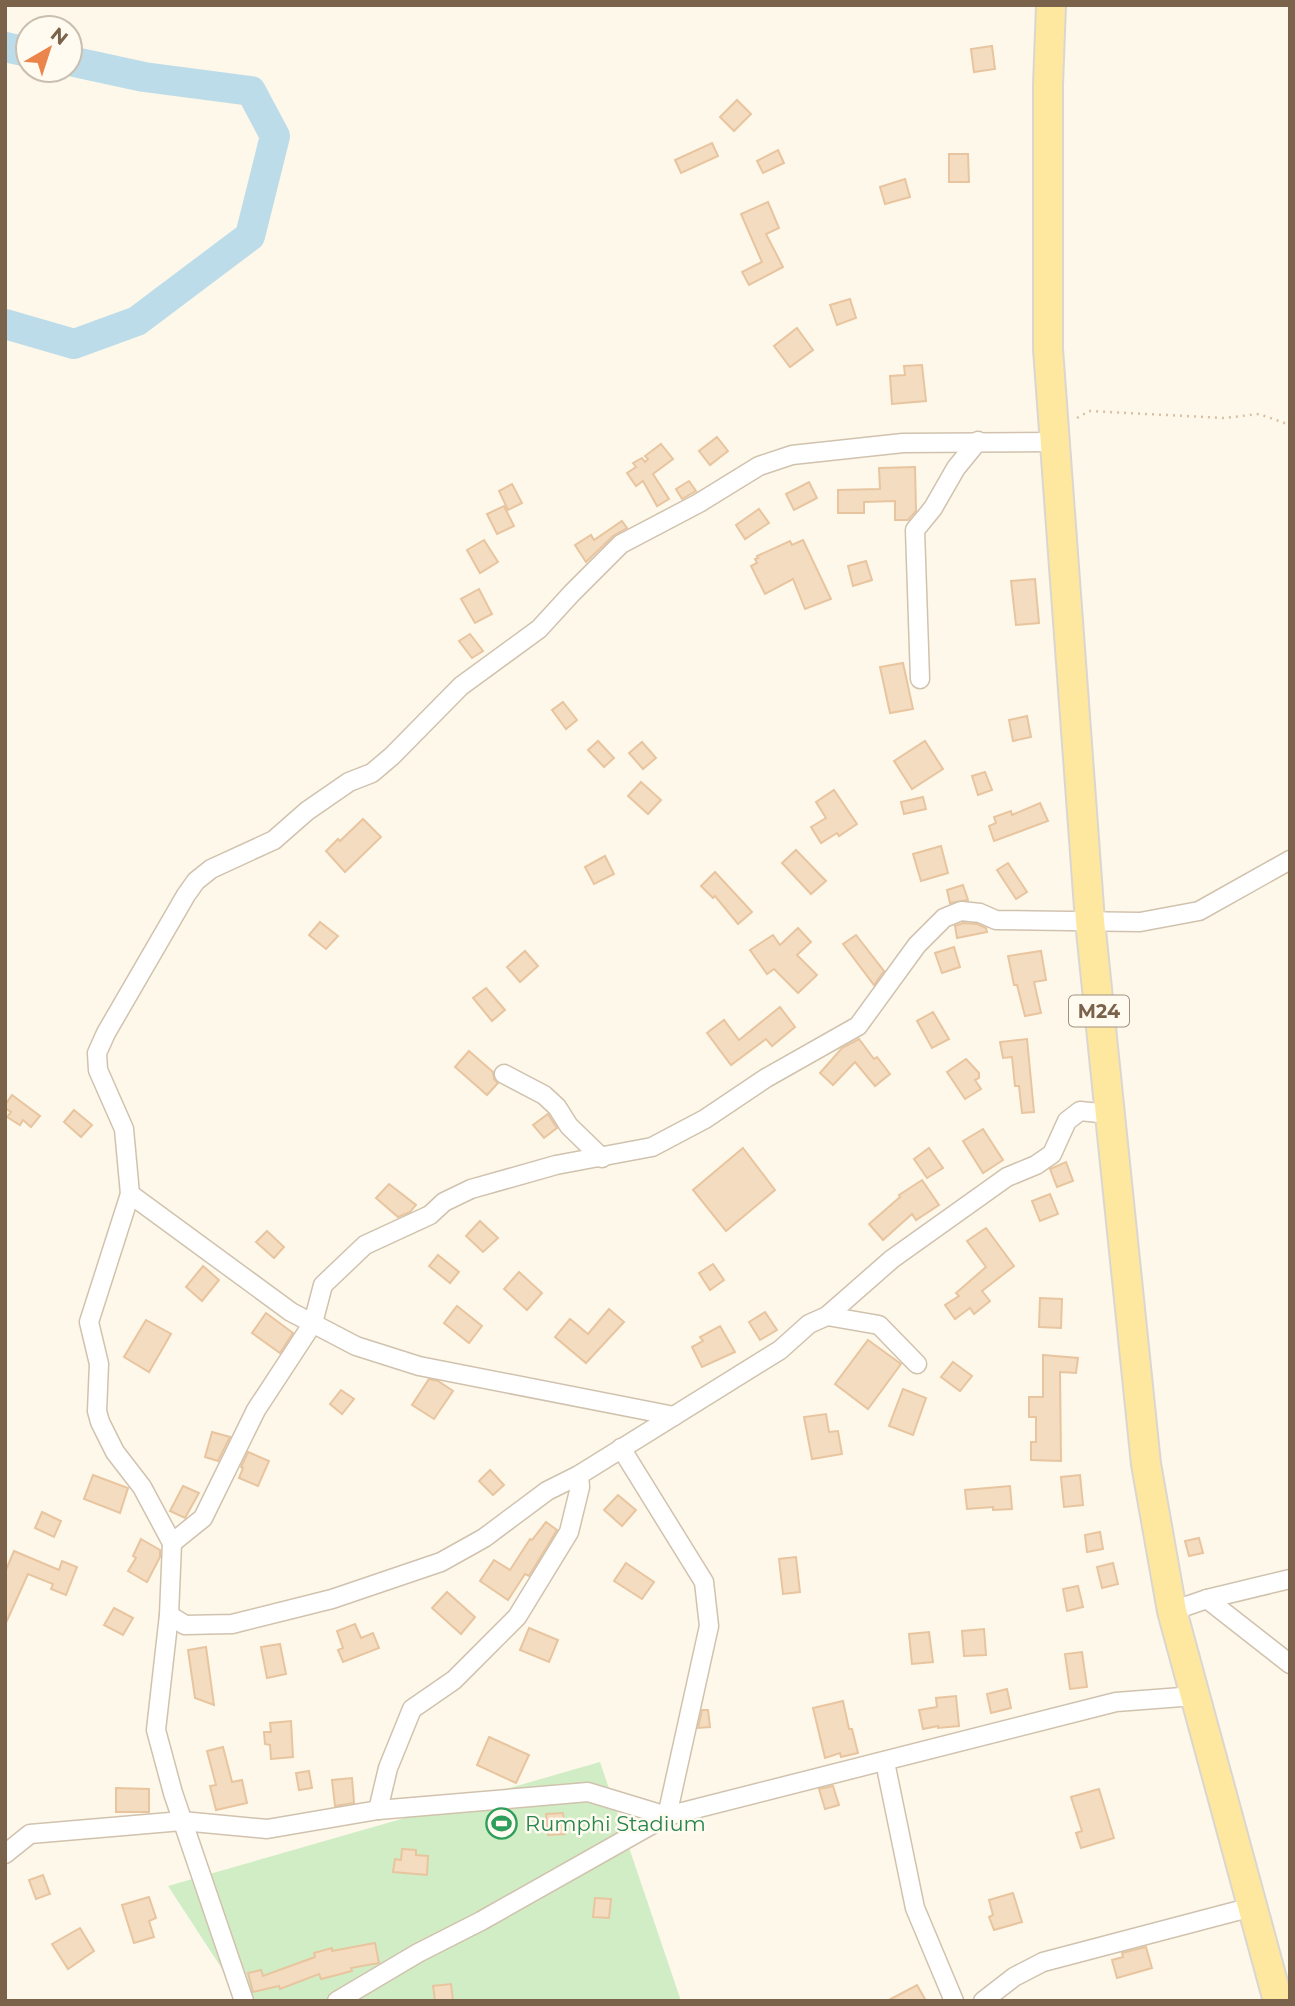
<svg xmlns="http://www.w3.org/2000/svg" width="1295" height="2006" font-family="Montserrat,sans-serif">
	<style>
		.green { fill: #d1edc6 }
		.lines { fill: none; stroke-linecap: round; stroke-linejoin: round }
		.river { stroke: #bcdce9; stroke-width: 30 }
		.building { fill: #f4dcc0; stroke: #e8c59f; stroke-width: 2 }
		.street-casing { stroke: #d1c2ae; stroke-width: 21 }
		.primary-casing { stroke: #dcd6d0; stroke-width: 32 }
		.path { stroke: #dac0a2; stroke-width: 2.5; stroke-dasharray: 2 5; stroke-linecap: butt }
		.street { stroke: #fff; stroke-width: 18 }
		.primary { stroke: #fee8a0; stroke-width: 28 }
		.labels { text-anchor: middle; stroke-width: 5; stroke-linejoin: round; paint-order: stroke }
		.shield { fill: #fffbf1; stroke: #a2907d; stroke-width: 2 }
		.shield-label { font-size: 19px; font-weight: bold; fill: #7a624b }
		.leisure-label { font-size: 21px; fill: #27864d; stroke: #fffbf1; text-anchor: start }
	</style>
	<rect width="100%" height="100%" fill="#fdf8ea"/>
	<polygon class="green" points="600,1762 681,2001 243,2001 168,1886"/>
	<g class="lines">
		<g class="river">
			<polyline points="5,47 28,52"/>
			<polyline points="5,324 74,344 137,321 250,236 275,136 251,91 144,77 70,61"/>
		</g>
	</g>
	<g class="building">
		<polygon points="992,46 995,69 974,72 971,49"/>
		<polygon points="737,100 751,114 734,131 720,117"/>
		<polygon points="712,143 718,156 681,173 675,160"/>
		<polygon points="778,150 784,163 763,173 757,161"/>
		<polygon points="949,154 968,154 969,182 949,182"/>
		<polygon points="905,179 910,197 885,204 880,187"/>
		<polygon points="768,202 779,228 766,234 783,267 749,285 742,272 762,262 741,214"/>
		<polygon points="850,299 856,318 837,325 830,305"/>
		<polygon points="797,328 813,350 790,367 774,346"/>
		<polygon points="922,365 926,401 892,404 890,376 905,375 904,366"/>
		<polygon points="717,437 728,451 710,465 699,451"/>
		<polygon points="661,444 673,459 653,474 669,499 657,506 643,481 636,486 627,473 636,467 633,463 642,458 645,462 648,459 645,456"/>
		<polygon points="915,467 916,511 908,520 895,520 895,501 864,502 864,513 838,513 838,490 880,489 879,468"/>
		<polygon points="689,481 696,491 682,499 676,489"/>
		<polygon points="809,482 817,498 794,510 786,494"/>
		<polygon points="512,484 522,503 508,510 499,491"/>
		<polygon points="504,506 514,526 497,534 487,514"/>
		<polygon points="759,509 769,523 745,539 736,525"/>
		<polygon points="622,521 627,528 613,536 586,562 575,545 591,535 594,540"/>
		<polygon points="484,540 498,562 480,573 467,550"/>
		<polygon points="803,540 831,599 805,609 793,579 765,594 751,566 757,563 755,559 758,558 757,556 790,541 792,545"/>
		<polygon points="866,561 872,580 853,586 848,566"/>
		<polygon points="1035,579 1039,623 1016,625 1011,581"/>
		<polygon points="479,589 492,614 475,623 461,599"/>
		<polygon points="470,634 483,651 472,658 459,641"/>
		<polygon points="903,663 913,709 890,713 880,667"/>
		<polygon points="563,702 577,720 566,729 552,710"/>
		<polygon points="1027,716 1031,737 1013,741 1009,720"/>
		<polygon points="598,741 614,758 604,767 588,750"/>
		<polygon points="925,741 943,769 912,789 894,761"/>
		<polygon points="642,742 656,758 643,769 629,753"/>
		<polygon points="985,772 992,790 978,795 972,776"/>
		<polygon points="641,782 661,800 648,814 628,796"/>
		<polygon points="834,790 857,824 839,836 837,833 821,843 811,827 826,818 816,802"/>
		<polygon points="923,797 926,809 904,814 901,802"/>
		<polygon points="1040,803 1048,821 994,841 989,826 996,823 994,817 1011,811 1012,815"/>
		<polygon points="363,819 381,837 345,872 326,851 338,839 340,841"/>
		<polygon points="941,846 948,873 921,881 913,854"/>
		<polygon points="796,850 826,881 811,894 782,863"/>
		<polygon points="605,856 614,874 594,884 585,867"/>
		<polygon points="1008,863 1027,892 1016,899 997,870"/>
		<polygon points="715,872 752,912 738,924 715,896 713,898 701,886"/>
		<polygon points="963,885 968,900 950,903 947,890"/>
		<polygon points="320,922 338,936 326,949 309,935"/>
		<polygon points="963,923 977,924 986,928 987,932 957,938 955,926"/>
		<polygon points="798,928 811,942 797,955 817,975 798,993 774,969 767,974 750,950 773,935 780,945"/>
		<polygon points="856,935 884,971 874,985 843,944"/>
		<polygon points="954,947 960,967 942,973 935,953"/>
		<polygon points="525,951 538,966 520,982 507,967"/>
		<polygon points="1041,951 1046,980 1034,982 1041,1013 1025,1016 1017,985 1014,985 1008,956"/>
		<polygon points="486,988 505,1010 492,1021 473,998"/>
		<polygon points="780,1007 795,1027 772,1046 766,1039 731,1065 707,1033 724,1020 739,1040"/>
		<polygon points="933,1012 949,1039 932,1048 917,1021"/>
		<polygon points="859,1039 874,1059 877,1057 890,1074 875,1086 855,1062 833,1085 820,1073 842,1048"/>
		<polygon points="1027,1039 1034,1112 1022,1113 1019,1086 1015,1086 1012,1057 1003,1058 1000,1042"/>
		<polygon points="469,1051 493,1072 494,1079 498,1083 487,1095 455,1067"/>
		<polygon points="966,1059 979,1073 979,1078 975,1080 981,1089 965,1099 947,1072"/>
		<polygon points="12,1095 40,1116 31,1127 23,1120 20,1125 7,1117 11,1112 5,1108 5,1105"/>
		<polygon points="74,1110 92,1125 81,1137 64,1122"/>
		<polygon points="548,1114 557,1128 544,1138 533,1125"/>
		<polygon points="983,1129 1003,1160 983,1173 963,1141"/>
		<polygon points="743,1148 775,1190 726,1231 693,1190"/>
		<polygon points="929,1148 943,1168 927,1178 914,1159"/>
		<polygon points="1066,1162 1073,1181 1057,1187 1050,1169"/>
		<polygon points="922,1180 939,1205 916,1220 912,1214 883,1240 869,1224 900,1197 899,1195"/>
		<polygon points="389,1184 416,1205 410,1212 398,1217 376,1198"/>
		<polygon points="1050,1194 1058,1214 1040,1221 1032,1201"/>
		<polygon points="480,1221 498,1238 483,1252 466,1236"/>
		<polygon points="986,1228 1014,1266 982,1291 990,1301 974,1314 970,1308 955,1319 945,1305 959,1296 956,1293 986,1267 967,1241"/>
		<polygon points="267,1231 284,1247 274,1258 256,1242"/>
		<polygon points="438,1255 459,1272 450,1283 429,1266"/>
		<polygon points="713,1264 724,1280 710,1290 699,1273"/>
		<polygon points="203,1266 219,1280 202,1301 186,1287"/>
		<polygon points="519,1272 542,1293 527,1310 504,1289"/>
		<polygon points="1040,1298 1062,1299 1061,1328 1039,1327"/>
		<polygon points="457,1306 482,1326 469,1343 444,1323"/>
		<polygon points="609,1309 624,1322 586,1363 555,1337 570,1319 588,1334"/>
		<polygon points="765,1312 777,1330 760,1340 749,1322"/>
		<polygon points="266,1313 293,1333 280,1353 252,1333"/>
		<polygon points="146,1320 171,1334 149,1372 124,1357"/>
		<polygon points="720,1326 735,1352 702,1367 692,1347 703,1341 700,1337"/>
		<polygon points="868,1340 901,1364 868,1409 835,1384"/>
		<polygon points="1043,1355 1078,1358 1076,1373 1060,1372 1061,1461 1031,1460 1031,1442 1036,1442 1036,1417 1029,1417 1029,1397 1043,1397"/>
		<polygon points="953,1362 972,1376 960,1391 941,1377"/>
		<polygon points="429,1379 438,1381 453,1391 434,1419 412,1405"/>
		<polygon points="903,1389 926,1398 913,1435 889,1426"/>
		<polygon points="341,1390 354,1399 342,1414 330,1404"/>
		<polygon points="826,1414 829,1432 838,1431 842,1454 812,1459 804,1417"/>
		<polygon points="212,1432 230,1437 218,1461 205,1457"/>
		<polygon points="248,1452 269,1461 258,1486 239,1478 243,1468 241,1467"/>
		<polygon points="490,1470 504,1485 493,1495 479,1481"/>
		<polygon points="93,1475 128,1488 120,1513 84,1499"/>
		<polygon points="1080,1475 1083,1505 1064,1507 1061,1477"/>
		<polygon points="183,1486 199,1493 185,1518 170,1511"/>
		<polygon points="1010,1486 1012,1509 993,1510 993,1507 967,1509 965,1490"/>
		<polygon points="618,1495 636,1510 622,1526 604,1510"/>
		<polygon points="42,1512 61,1521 54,1537 35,1528"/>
		<polygon points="546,1522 557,1530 529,1576 525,1574 508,1600 480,1581 494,1560 510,1570 530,1539 532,1540"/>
		<polygon points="1100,1532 1103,1549 1087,1552 1085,1535"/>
		<polygon points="1199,1538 1203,1553 1189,1556 1185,1541"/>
		<polygon points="141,1539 160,1550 160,1557 147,1582 128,1571 136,1558 133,1556"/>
		<polygon points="14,1551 59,1570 62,1561 77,1567 66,1595 51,1589 53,1584 28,1574 5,1625 5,1572"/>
		<polygon points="796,1557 800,1592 783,1594 779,1559"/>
		<polygon points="626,1563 654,1582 642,1599 614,1581"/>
		<polygon points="1113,1563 1118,1584 1102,1588 1097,1567"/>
		<polygon points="1078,1586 1083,1607 1067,1611 1063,1589"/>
		<polygon points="447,1592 475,1617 461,1634 432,1608"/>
		<polygon points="114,1608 133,1618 123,1635 104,1625"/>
		<polygon points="355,1624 361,1638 373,1633 379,1648 343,1662 338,1650 343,1648 337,1631"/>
		<polygon points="529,1628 558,1640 549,1662 520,1650"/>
		<polygon points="984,1629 986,1655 964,1656 962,1631"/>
		<polygon points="929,1632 933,1662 912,1664 909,1634"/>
		<polygon points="280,1644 286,1674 267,1678 261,1647"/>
		<polygon points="206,1647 214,1705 195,1698 188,1650"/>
		<polygon points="1082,1652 1087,1687 1070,1689 1065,1654"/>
		<polygon points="1007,1689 1011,1708 991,1713 987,1694"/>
		<polygon points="956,1696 959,1726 938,1728 938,1726 923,1729 919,1710 937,1707 936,1698"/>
		<polygon points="843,1701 849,1729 852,1729 858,1753 841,1757 840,1753 825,1758 813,1708"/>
		<polygon points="702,1710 708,1710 710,1727 698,1728"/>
		<polygon points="291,1721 293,1757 271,1759 270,1745 265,1744 264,1732 271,1732 270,1723"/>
		<polygon points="489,1737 529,1755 516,1783 477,1765"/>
		<polygon points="223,1747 232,1782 242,1780 247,1803 216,1810 210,1786 216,1785 207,1751"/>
		<polygon points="309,1771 312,1788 299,1790 296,1773"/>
		<polygon points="352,1778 354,1803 335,1806 332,1780"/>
		<polygon points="833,1786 839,1805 825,1809 819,1789"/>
		<polygon points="116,1788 149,1789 149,1812 116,1812"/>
		<polygon points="1099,1789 1114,1838 1081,1848 1076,1833 1082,1831 1071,1797"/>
		<polygon points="563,1813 565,1834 548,1835 546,1814"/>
		<polygon points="402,1849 416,1850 416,1855 428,1856 427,1875 393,1872 395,1859 401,1860"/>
		<polygon points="43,1875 50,1894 36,1899 29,1880"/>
		<polygon points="1013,1893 1022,1922 994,1930 989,1917 993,1915 989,1900"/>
		<polygon points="149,1897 156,1918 149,1921 154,1937 134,1943 122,1905"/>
		<polygon points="595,1898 611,1899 609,1918 593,1917"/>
		<polygon points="80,1928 94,1951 68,1969 52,1944"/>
		<polygon points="375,1943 379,1963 351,1968 352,1971 321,1979 319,1974 280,1989 279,1986 253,1992 248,1973 261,1970 263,1976 315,1957 314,1953 332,1948 332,1951"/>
		<polygon points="1146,1947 1152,1968 1117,1978 1112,1960 1123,1957 1122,1953"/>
		<polygon points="451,1984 453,2001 435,2001 433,1986"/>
		<polygon points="917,1985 926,2001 887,2001"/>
	</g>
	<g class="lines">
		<defs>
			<g id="street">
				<polyline points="920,679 915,530 933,508 956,468 978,441"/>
				<polyline points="504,1074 544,1095 557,1107 569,1126 602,1158"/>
				<polyline points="130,1194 291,1312 356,1346 419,1366 674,1416"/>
				<polyline points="827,1316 879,1325 917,1364"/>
				<polyline points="621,1448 704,1582 709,1626 667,1816"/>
				<polyline points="172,1543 203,1518 256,1410 313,1323 323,1285 365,1245 430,1215 444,1202 471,1189 556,1165 652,1147 705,1119 766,1078 858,1026 917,945 944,918 961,911 980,913 996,920 1140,922 1199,911 1290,860"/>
				<polyline points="1207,1599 1290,1664"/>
				<polyline points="1172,1611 1207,1599 1290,1579"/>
				<polyline points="169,1615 185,1625 232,1624 332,1599 441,1562 484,1538 547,1491 579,1475"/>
				<polyline points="885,1762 915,1908 954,2001"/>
				<polyline points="378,1810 388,1768 412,1709 454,1680 517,1617 569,1532 580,1487 579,1475 780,1350 809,1324 827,1316 892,1259 1007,1177 1036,1165 1052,1154 1067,1121 1080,1111 1109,1114"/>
				<polyline points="5,1854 30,1834 182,1821 267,1829 378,1810 588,1792 667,1816"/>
				<polyline points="244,2001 173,1793 156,1730 169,1615 172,1543 142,1487 115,1452 100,1422 97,1411 99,1364 89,1322 130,1194 124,1129 98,1070 97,1053 106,1033 186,895 196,881 211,869 274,840 307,811 349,782 372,773 392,756 461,686 539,629 572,593 621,544 699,503 759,466 792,455 903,443 1055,442"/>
				<polyline points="337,2001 418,1953 481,1921 667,1816 1116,1702 1195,1696"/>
				<polyline points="983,2001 1014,1977 1043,1962 1252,1907"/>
			</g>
			<polyline id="primary" points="1051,5 1048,85 1048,349 1090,921 1146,1464 1172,1611 1278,2001"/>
		</defs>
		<use href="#street" class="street-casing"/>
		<use href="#primary" class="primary-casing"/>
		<polyline class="path" points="1077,418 1089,411 1224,418 1259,414 1290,425"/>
		<use href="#street" class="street"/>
		<use href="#primary" class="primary"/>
	</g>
	<defs>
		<symbol id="stadium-ring" viewBox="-11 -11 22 22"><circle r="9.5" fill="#fffbf1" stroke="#2e9e5b" stroke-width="1.5"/><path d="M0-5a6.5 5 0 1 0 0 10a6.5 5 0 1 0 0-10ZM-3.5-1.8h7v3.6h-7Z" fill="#2e9e5b"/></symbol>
	</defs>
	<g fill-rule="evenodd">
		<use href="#stadium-ring" x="484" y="1806" width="35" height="35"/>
	</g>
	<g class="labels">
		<rect class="shield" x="1069" y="995.5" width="60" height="31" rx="5"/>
		<g class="shield-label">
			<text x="1099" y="1018">M24</text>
		</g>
		<g class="leisure-label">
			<text x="525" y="1831">Rumphi Stadium</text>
		</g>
	</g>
	<rect width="1295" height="2006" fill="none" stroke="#7a624b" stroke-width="14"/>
	<g transform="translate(49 49) rotate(39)"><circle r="33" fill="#fffbf1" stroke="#cabeaf" stroke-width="2"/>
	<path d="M0-5L12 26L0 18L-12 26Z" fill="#eb854b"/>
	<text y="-10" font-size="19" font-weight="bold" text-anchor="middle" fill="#7a624b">N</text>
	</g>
</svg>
